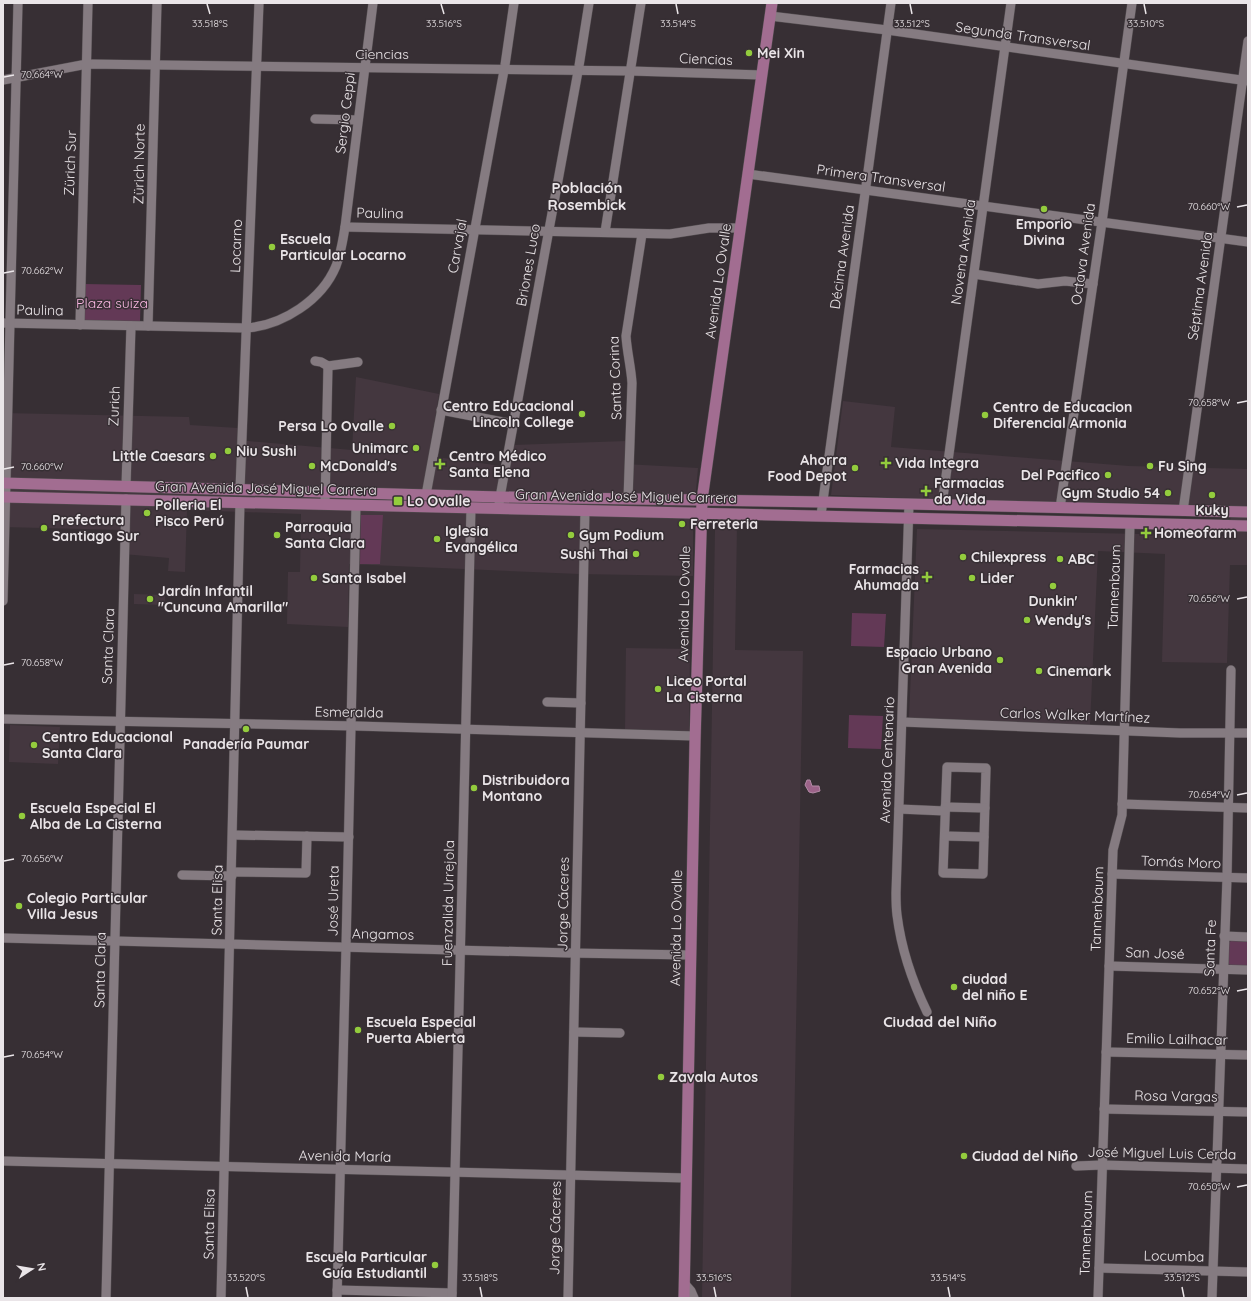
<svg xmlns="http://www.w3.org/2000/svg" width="1251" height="1301" font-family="Quicksand,sans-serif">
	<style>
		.built { fill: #44373f }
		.green { fill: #633956 }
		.water { fill: #9c6389; stroke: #b38aa6 }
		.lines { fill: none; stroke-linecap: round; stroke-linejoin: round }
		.minor-casing { stroke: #534d50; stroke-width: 10 }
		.major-casing { stroke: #534d50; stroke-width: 12 }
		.minor { stroke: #857b81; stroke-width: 9 }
		.major { stroke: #a26d91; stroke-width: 11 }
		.ticks { fill: none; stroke: #eae5e8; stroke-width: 1.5 }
		.poi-dot { fill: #93cc3d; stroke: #372f34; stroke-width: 1.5 }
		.labels { text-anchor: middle; stroke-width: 3; stroke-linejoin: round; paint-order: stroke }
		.street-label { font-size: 14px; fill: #eae5e8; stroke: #372f34 }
		.poi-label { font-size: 14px; font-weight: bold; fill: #eae5e8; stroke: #372f34; text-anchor: start }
		.park-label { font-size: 14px; fill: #fab7e2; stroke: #372f34 }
		.neighbourhood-label { font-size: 15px; font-weight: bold; fill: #eae5e8; stroke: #372f34 }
		.ticks-label { font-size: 10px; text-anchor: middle; fill: #eae5e8; stroke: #372f34; stroke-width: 3; stroke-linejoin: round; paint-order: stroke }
	</style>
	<rect width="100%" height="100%" fill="#372f34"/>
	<g class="built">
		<polygon points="356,377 439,394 429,456 509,467 513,445 626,441 625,464 698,468 693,525 693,576 579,574 349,564 348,627 287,624 288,572 300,572 301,514 187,510 185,572 168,571 169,558 123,554 122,530 3,527 4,413 189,417 190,425 238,428 237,440 352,450"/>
		<polygon points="843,401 895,407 891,447 1129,466 1248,469 1248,565 1230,565 1227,663 1162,662 1165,554 1098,551 1090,725 909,718 917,529 1231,536 1230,505 936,499 831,495"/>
		<polygon points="737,525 735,650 803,651 791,1298 702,1298 715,530"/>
		<polygon points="134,594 165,595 165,605 134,604"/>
		<polygon points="626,648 690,649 689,731 625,730"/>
		<polygon points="10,725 60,727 58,764 9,762"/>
	</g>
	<g class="green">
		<polygon points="84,284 141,285 140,322 83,320"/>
		<polygon points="361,515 383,515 380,564 360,564"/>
		<polygon points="852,613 886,614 884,647 851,646"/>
		<polygon points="849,715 883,716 881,749 848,748"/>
		<polygon points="1231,941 1248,941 1248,967 1230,965 1228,963 1229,942"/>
	</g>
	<polygon class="water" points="807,780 810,780 812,786 819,786 820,791 813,793 809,792 805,785"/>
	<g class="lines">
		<defs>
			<g id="minor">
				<polyline points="770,16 887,30 1248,81"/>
				<polyline points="3,80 87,64 631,71 762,75"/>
				<polyline points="315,119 358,120"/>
				<polyline points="748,174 1248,242"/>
				<polyline points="345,227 670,234 709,228 740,228"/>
				<polyline points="605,232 641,3"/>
				<polyline points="974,274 1038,284 1065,281 1093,284"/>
				<path d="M3,323L247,328C283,325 322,300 336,266C341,253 343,240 345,227L373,3"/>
				<polyline points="80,325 88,3"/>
				<polyline points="148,326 157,3"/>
				<polyline points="315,361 321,362 328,366 358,362"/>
				<polyline points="441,410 513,424"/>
				<polyline points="126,486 131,326"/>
				<polyline points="240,489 259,3"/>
				<polyline points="426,495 505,65 514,3"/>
				<path d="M628,499L632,383C631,367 627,352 626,336L642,234"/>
				<polyline points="325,504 328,366"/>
				<path d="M909,504L896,893C896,900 896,907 897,915C901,947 913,983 927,1012"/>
				<polyline points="942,505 1011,3"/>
				<polyline points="501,508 499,504 500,497 579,66 589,3"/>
				<polyline points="1060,508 1102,222 1132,3"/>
				<polyline points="1183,511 1248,41"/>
				<polyline points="821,515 891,3"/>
				<polyline points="3,601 18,3"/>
				<polyline points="547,702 581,703"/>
				<polyline points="3,719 356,726 695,736"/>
				<polyline points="902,722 1180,733 1248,733"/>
				<polygon points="947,767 986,768 983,874 943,873"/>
				<polyline points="1122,804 1248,808"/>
				<polyline points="945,807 985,808"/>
				<polyline points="899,809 945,811"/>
				<polyline points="233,835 349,837"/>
				<polyline points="945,836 984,837"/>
				<polyline points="232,872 306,873 307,836"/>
				<polyline points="1112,874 1248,878"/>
				<polyline points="182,875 232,876"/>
				<polyline points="1224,936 1248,937"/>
				<polyline points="3,938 570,953 691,955"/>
				<polyline points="1109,966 1248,970"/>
				<polyline points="574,1032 620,1033"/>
				<polyline points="1106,1052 1248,1055"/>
				<polyline points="1104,1109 1248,1112"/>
				<polyline points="3,1161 686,1178"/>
				<polyline points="1076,1166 1102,1165 1248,1169"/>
				<polyline points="1099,1268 1248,1272"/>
				<polyline points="684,1283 691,1291 694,1298"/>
				<polyline points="337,1290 452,1293"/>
				<polyline points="106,1298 126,499"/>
				<polyline points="221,1298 240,502"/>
				<polyline points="337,1298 346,947 356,505"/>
				<polyline points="452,1298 471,508"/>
				<polyline points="568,1298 585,510"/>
				<polyline points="1098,1298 1113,850 1122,815 1130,523"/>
				<polyline points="1212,1298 1227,878 1231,670"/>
			</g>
			<g id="major">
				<polyline points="3,483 500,497 822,502 1248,512"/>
				<polyline points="3,497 1248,526"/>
				<polyline points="684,1298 695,742 702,500 772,3"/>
			</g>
		</defs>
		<use href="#minor" class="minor-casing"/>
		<use href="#major" class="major-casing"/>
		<use href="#minor" class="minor"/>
		<use href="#major" class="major"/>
	</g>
	<path class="ticks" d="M207,4L210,14M441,4L444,14M676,4L678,14M910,4L912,14M1144,4L1146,14M4,77L14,75M1237,207L1247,205M4,273L14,271M1237,403L1247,401M4,469L14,467M1237,599L1247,597M4,665L14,663M1237,795L1247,793M4,861L14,859M1237,991L1247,989M4,1057L14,1055M1237,1187L1247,1185M246,1287L248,1297M480,1287L482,1297M714,1287L716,1297M948,1287L950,1297M1182,1287L1184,1297"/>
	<g class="poi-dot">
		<circle cx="749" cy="53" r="4"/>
		<circle cx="1044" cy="209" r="4"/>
		<circle cx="272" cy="247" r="4"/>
		<circle cx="582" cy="414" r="4"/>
		<circle cx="985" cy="415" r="4"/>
		<circle cx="392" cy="426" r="4"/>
		<circle cx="416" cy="448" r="4"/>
		<circle cx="228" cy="451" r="4"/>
		<circle cx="213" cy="456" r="4"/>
		<path d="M884 457h4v4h4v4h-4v4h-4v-4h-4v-4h4z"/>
		<path d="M438 458h4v4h4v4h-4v4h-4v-4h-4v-4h4z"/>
		<circle cx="312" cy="466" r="4"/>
		<circle cx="1150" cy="466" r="4"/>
		<circle cx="855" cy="468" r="4"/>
		<circle cx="1108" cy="475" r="4"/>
		<path d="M924 485h4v4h4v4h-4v4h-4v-4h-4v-4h4z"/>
		<circle cx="1168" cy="493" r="4"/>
		<circle cx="1212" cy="495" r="4"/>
		<rect x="393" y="496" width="10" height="10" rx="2"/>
		<circle cx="147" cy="513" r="4"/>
		<circle cx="682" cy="524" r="4"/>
		<circle cx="44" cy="528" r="4"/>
		<path d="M1144 527h4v4h4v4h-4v4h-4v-4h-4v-4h4z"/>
		<circle cx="277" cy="535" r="4"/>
		<circle cx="571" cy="535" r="4"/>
		<circle cx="437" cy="539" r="4"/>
		<circle cx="636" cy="554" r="4"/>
		<circle cx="963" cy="557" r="4"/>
		<circle cx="1060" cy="559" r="4"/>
		<path d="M925 571h4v4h4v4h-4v4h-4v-4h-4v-4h4z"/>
		<circle cx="314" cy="578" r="4"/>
		<circle cx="972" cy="578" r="4"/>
		<circle cx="1053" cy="586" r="4"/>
		<circle cx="150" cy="599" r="4"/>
		<circle cx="1027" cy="620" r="4"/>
		<circle cx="1000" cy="660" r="4"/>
		<circle cx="1039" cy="671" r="4"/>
		<circle cx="658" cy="689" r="4"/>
		<circle cx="246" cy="729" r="4"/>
		<circle cx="34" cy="745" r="4"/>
		<circle cx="474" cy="788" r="4"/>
		<circle cx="22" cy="816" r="4"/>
		<circle cx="19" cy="906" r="4"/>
		<circle cx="954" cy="987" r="4"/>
		<circle cx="358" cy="1030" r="4"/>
		<circle cx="661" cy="1077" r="4"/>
		<circle cx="964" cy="1156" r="4"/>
		<circle cx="435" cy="1265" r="4"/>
	</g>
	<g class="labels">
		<g class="street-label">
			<text transform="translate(1023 36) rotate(8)" y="5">Segunda Transversal</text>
			<text x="382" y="59">Ciencias</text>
			<text transform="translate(706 59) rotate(2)" y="5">Ciencias</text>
			<text transform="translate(345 113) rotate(-83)" y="5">Sergio Ceppi</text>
			<text transform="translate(70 163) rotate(-88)" y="5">Zürich Sur</text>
			<text transform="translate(139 164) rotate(-89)" y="5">Zürich Norte</text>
			<text transform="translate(881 178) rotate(8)" y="5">Primera Transversal</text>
			<text transform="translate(380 213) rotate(1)" y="5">Paulina</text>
			<text transform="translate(236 246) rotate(-88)" y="5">Locarno</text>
			<text transform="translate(457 246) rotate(-80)" y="5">Carvajal</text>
			<text transform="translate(963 252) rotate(-82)" y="5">Novena Avenida</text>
			<text transform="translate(1083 254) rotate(-82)" y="5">Octava Avenida</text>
			<text transform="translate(842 257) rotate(-82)" y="5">Décima Avenida</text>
			<text transform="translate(528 265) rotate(-80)" y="5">Briones Luco</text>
			<text transform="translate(718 281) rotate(-82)" y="5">Avenida Lo Ovalle</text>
			<text transform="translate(1200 286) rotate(-82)" y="5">Séptima Avenida</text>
			<text transform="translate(40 310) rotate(1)" y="5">Paulina</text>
			<text transform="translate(615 378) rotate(-92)" y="5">Santa Corina</text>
			<text transform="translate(114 406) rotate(-88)" y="5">Zurich</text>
			<text transform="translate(266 488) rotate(1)" y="5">Gran Avenida José Miguel Carrera</text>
			<text transform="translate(626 496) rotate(1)" y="5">Gran Avenida José Miguel Carrera</text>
			<text transform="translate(1114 587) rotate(-88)" y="5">Tannenbaum</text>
			<text transform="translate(684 604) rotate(-89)" y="5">Avenida Lo Ovalle</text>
			<text transform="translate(108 646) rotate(-88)" y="5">Santa Clara</text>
			<text transform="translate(349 712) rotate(1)" y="5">Esmeralda</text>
			<text transform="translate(1075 715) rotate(2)" y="5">Carlos Walker Martínez</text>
			<text transform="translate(887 760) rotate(-88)" y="5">Avenida Centenario</text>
			<text transform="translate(1181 862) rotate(2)" y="5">Tomás Moro</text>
			<text transform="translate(217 900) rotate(-89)" y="5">Santa Elisa</text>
			<text transform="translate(333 901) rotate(-89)" y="5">José Ureta</text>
			<text transform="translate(448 903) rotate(-89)" y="5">Fuenzalida Urrejola</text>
			<text transform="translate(563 904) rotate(-89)" y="5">Jorge Cáceres</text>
			<text transform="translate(1097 909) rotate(-88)" y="5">Tannenbaum</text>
			<text transform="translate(676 928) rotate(-89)" y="5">Avenida Lo Ovalle</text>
			<text transform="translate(383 934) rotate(1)" y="5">Angamos</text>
			<text transform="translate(1210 948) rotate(-88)" y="5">Santa Fe</text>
			<text transform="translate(1155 953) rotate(2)" y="5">San José</text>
			<text transform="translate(100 970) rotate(-89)" y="5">Santa Clara</text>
			<text transform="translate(1177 1039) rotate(1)" y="5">Emilio Lailhacar</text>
			<text transform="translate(1176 1096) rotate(1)" y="5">Rosa Vargas</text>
			<text transform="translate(1162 1153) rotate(1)" y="5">José Miguel Luis Cerda</text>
			<text transform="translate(345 1156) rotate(1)" y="5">Avenida María</text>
			<text transform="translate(209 1224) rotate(-89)" y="5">Santa Elisa</text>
			<text transform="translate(555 1228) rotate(-89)" y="5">Jorge Cáceres</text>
			<text transform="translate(1086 1233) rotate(-88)" y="5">Tannenbaum</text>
			<text transform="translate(1174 1256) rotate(1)" y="5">Locumba</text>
		</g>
		<g class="poi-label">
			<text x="757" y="58">Mei Xin</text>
			<text x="1044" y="229" text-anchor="middle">Emporio<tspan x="1044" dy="16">Divina</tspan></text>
			<text x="280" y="244">Escuela<tspan x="280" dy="16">Particular Locarno</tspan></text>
			<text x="574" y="411" text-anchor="end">Centro Educacional<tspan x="574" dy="16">Lincoln College</tspan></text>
			<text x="993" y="412">Centro de Educacion<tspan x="993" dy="16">Diferencial Armonia</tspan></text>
			<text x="384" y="431" text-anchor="end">Persa Lo Ovalle</text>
			<text x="408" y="453" text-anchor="end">Unimarc</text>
			<text x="236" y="456">Niu Sushi</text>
			<text x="205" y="461" text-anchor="end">Little Caesars</text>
			<text x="449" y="461">Centro Médico<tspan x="449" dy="16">Santa Elena</tspan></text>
			<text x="847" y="465" text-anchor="end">Ahorra<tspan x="847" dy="16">Food Depot</tspan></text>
			<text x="895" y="468">Vida Integra</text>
			<text x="320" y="471">McDonald's</text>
			<text x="1158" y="471">Fu Sing</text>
			<text x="1100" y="480" text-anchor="end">Del Pacifico</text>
			<text x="934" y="488">Farmacias<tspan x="934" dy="16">da Vida</tspan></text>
			<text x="1160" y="498" text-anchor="end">Gym Studio 54</text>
			<text x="407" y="506">Lo Ovalle</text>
			<text x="155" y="510">Polleria El<tspan x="155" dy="16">Pisco Perú</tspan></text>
			<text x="1212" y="515" text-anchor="middle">Kuky</text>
			<text x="52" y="525">Prefectura<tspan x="52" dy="16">Santiago Sur</tspan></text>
			<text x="690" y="529">Ferreteria</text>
			<text x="285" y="532">Parroquia<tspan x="285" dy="16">Santa Clara</tspan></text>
			<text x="445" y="536">Iglesia<tspan x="445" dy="16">Evangélica</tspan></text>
			<text x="1154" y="538">Homeofarm</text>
			<text x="579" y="540">Gym Podium</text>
			<text x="628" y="559" text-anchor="end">Sushi Thai</text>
			<text x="971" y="562">Chilexpress</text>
			<text x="1068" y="564">ABC</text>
			<text x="919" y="574" text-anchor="end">Farmacias<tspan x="919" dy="16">Ahumada</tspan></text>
			<text x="322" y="583">Santa Isabel</text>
			<text x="980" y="583">Lider</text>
			<text x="158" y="596">Jardín Infantil<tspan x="158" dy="16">"Cuncuna Amarilla"</tspan></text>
			<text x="1053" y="606" text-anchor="middle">Dunkin'</text>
			<text x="1035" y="625">Wendy's</text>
			<text x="992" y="657" text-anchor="end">Espacio Urbano<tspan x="992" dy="16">Gran Avenida</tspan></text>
			<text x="1047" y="676">Cinemark</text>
			<text x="666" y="686">Liceo Portal<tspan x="666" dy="16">La Cisterna</tspan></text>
			<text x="42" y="742">Centro Educacional<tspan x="42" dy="16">Santa Clara</tspan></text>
			<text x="246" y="749" text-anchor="middle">Panadería Paumar</text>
			<text x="482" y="785">Distribuidora<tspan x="482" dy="16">Montano</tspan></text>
			<text x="30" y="813">Escuela Especial El<tspan x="30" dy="16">Alba de La Cisterna</tspan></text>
			<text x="27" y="903">Colegio Particular<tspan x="27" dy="16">Villa Jesus</tspan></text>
			<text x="962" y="984">ciudad<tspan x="962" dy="16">del niño E</tspan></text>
			<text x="366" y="1027">Escuela Especial<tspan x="366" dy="16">Puerta Abierta</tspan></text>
			<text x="669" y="1082">Zavala Autos</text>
			<text x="972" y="1161">Ciudad del Niño</text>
			<text x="427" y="1262" text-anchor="end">Escuela Particular<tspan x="427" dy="16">Guía Estudiantil</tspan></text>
		</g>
		<g class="park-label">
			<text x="112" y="308">Plaza suiza</text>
		</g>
		<g class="neighbourhood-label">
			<text x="587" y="193">Población<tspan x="587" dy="17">Rosembick</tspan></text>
			<text x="940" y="1027">Ciudad del Niño</text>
		</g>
	</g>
	<g class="ticks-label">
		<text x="210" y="27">33.518°S</text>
		<text x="444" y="27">33.516°S</text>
		<text x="678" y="27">33.514°S</text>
		<text x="912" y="27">33.512°S</text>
		<text x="1146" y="27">33.510°S</text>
		<text x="42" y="78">70.664°W</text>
		<text x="1209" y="210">70.660°W</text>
		<text x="42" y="274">70.662°W</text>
		<text x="1209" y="406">70.658°W</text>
		<text x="42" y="470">70.660°W</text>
		<text x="1209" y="602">70.656°W</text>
		<text x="42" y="666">70.658°W</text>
		<text x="1209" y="798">70.654°W</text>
		<text x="42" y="862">70.656°W</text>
		<text x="1209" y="994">70.652°W</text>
		<text x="42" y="1058">70.654°W</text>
		<text x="1209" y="1190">70.650°W</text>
		<text x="246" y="1281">33.520°S</text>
		<text x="480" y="1281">33.518°S</text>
		<text x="714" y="1281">33.516°S</text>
		<text x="948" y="1281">33.514°S</text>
		<text x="1182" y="1281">33.512°S</text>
	</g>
	<rect width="1251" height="1301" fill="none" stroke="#eae5e8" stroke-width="8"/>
	<g transform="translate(32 1269) rotate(78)" stroke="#372f34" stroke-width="3" paint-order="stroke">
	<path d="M0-3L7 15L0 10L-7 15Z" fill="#eae5e8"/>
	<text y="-6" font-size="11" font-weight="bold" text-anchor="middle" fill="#eae5e8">N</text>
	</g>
</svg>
